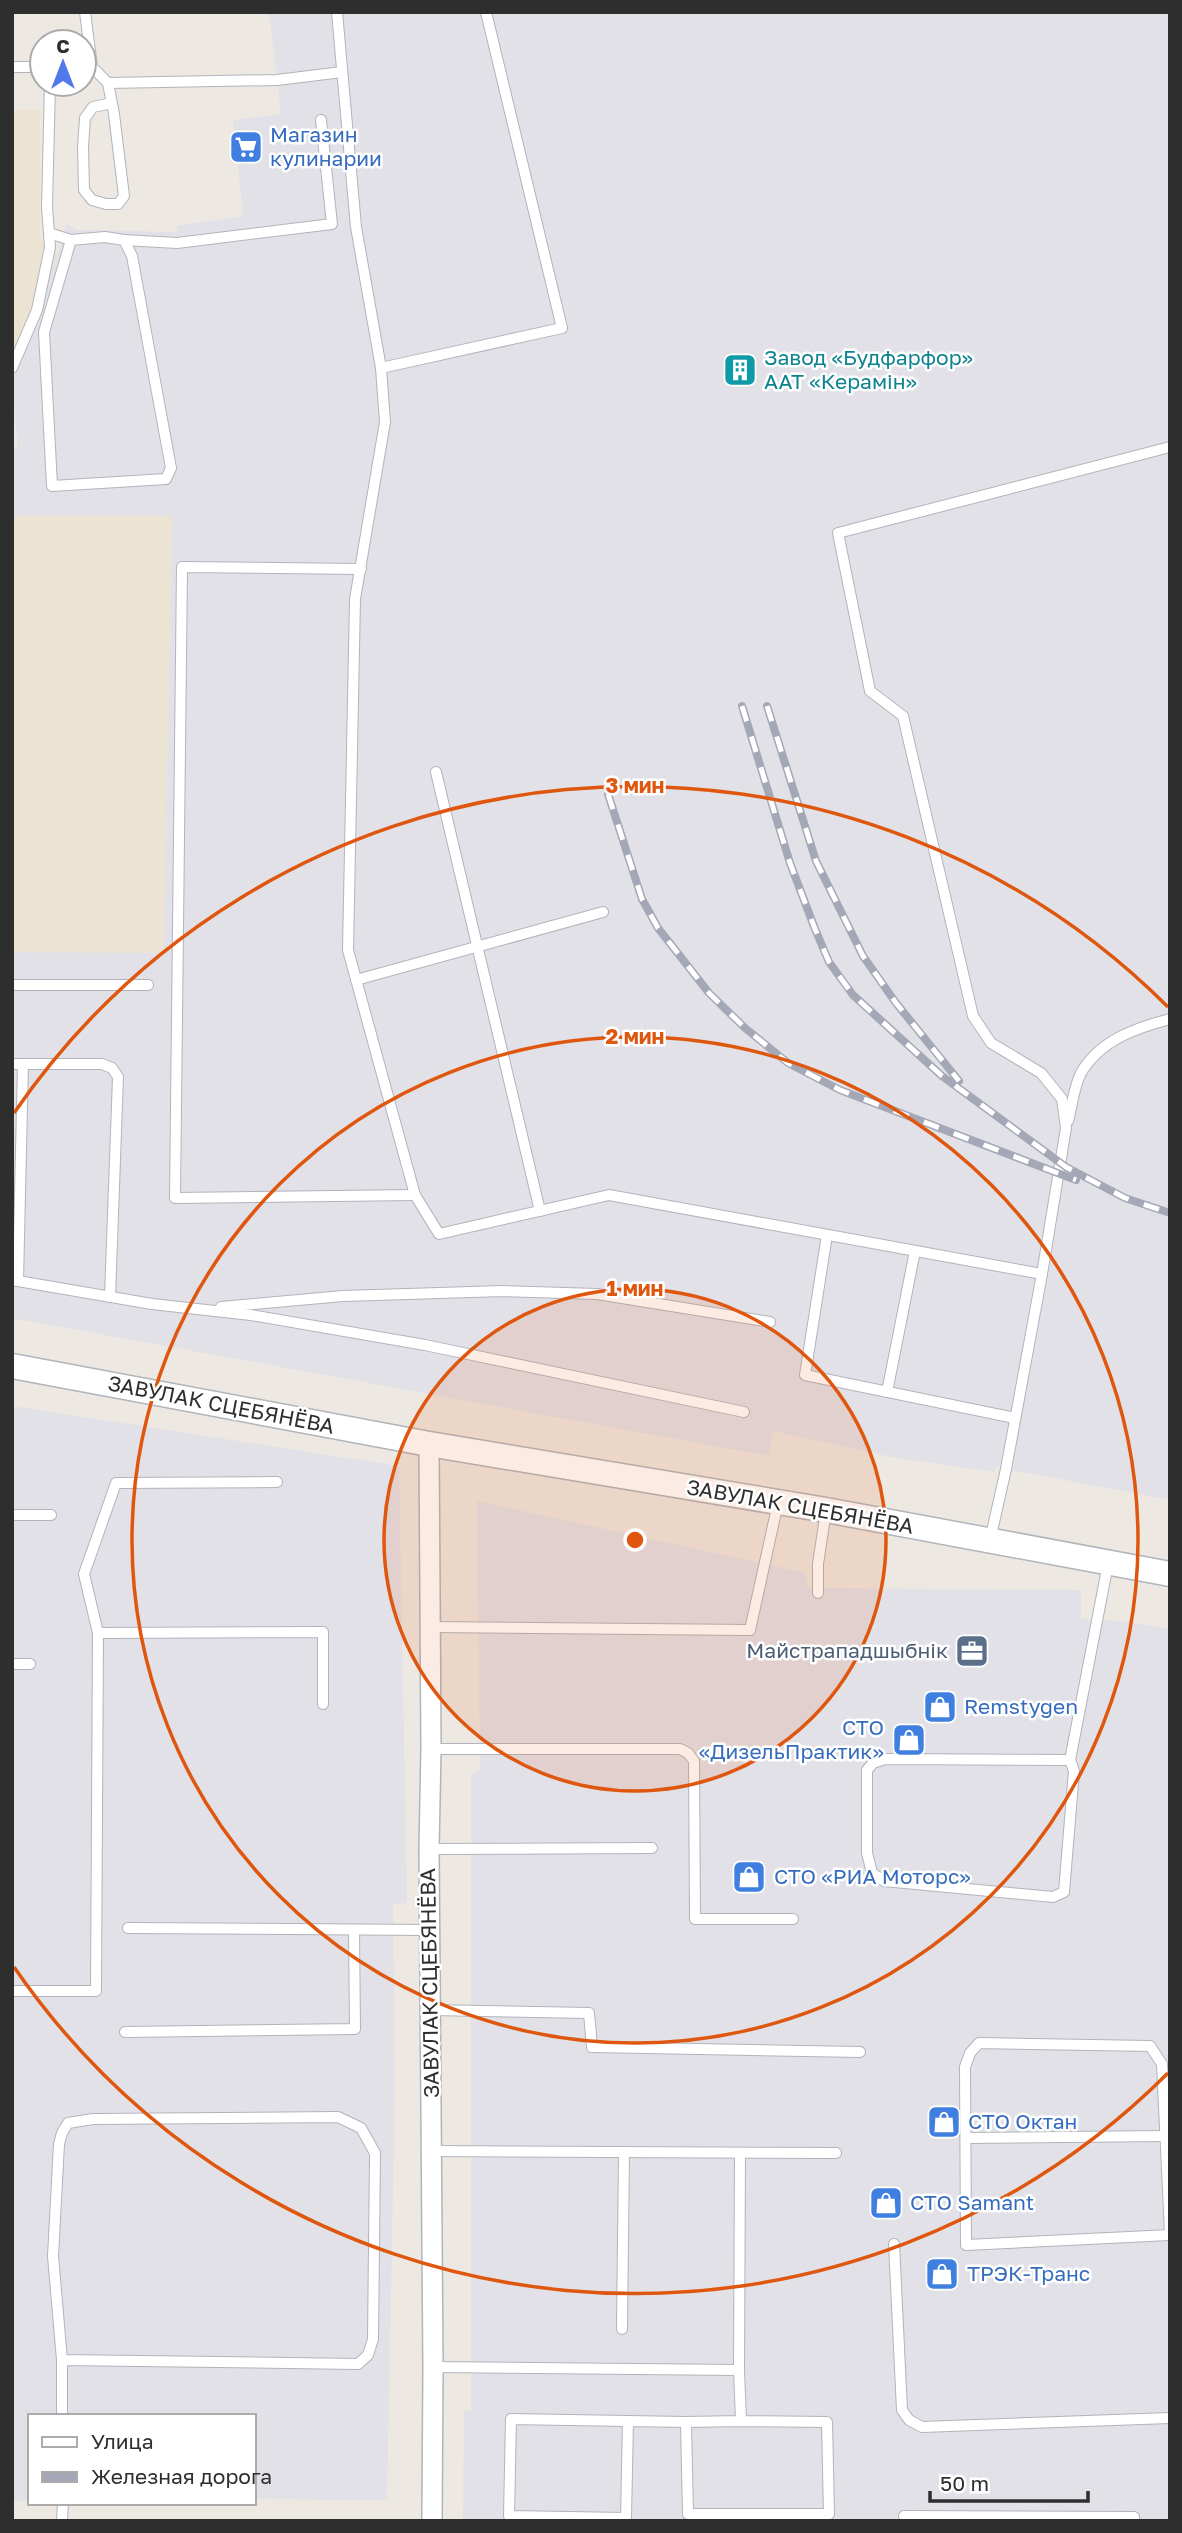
<svg xmlns="http://www.w3.org/2000/svg" width="1182" height="2533" font-family="'Golos Text',sans-serif">
	<style>
		.industrial { fill: #e2e1e7 }
		.education { fill: #ede3d3 }
		.lines { fill: none; stroke-linecap: round; stroke-linejoin: round }
		.service-casing { stroke: #b2b4bc; stroke-width: 12 }
		.minor-casing { stroke: #b2b4bc; stroke-width: 22 }
		.tertiary-casing { stroke: #b2b4bc; stroke-width: 27 }
		.service { stroke: #fff; stroke-width: 10 }
		.minor { stroke: #fff; stroke-width: 19 }
		.tertiary { stroke: #fff; stroke-width: 24 }
		.rail-casing { stroke: #a4a8b6; stroke-width: 8 }
		.rail { stroke: #fff; stroke-width: 5; stroke-dasharray: 16; stroke-linecap: butt }
		.ring { fill: none; stroke: #df570e; stroke-width: 3.5 }
		.labels { text-anchor: middle; stroke-width: 5; stroke-linejoin: round; paint-order: stroke }
		.shop-label { font-size: 21px; fill: #366cbe; stroke: #fff; text-anchor: start }
		.culture-label { font-size: 21px; fill: #0d838f; stroke: #fff; text-anchor: start }
		.street-label { font-size: 21px; fill: #2e2e2e; stroke: #fff }
		.service-label { font-size: 21px; fill: #4e5e75; stroke: #fff; text-anchor: end }
		.centre { fill: #df570e; stroke: #fff; stroke-width: 3.5 }
		.ring-label { font-size: 21px; text-anchor: middle; font-weight: bold; fill: #df570e; stroke: #fff; stroke-width: 5; stroke-linejoin: round; paint-order: stroke }
	</style>
	<rect width="100%" height="100%" fill="#ede8e2"/>
	<g class="industrial">
		<polygon points="269,12 1170,12 1170,1500 996,1467 994,1472 896,1458 773,1431 769,1456 12,1318 12,952 163,952 172,516 12,516 12,449 18,448 12,386 58,254 66,224 77,230 177,232 177,226 243,216 233,120 281,114"/>
		<polygon points="12,1406 399,1466 407,1903 393,1904 395,2088 387,2500 254,2499 254,2416 30,2416 30,2501 12,2501"/>
		<polygon points="477,1501 806,1573 807,1588 1081,1590 1081,1619 1121,1621 1170,1629 1170,2521 463,2521 464,2411 471,2411 471,1775 480,1768"/>
	</g>
	<g class="education">
		<polygon points="40,109 40,239 58,254 12,386 12,110"/>
		<polygon points="12,516 172,516 163,953 12,952"/>
	</g>
	<g class="lines">
		<defs>
			<g id="service">
				<polyline points="85,12 92,67 108,83 114,114 124,196 118,204 106,204 92,200 84,190 83,147 85,118 93,107 112,103"/>
				<polyline points="337,12 356,227 381,368 385,422 355,599 348,950 415,1195 439,1234 609,1195 1042,1274 1006,1469 990,1540"/>
				<polyline points="12,67 42,67"/>
				<polyline points="108,83 277,80 342,72"/>
				<polyline points="49,233 71,240"/>
				<polygon points="105,237 124,240 132,256 171,468 166,479 52,486 44,332 71,240"/>
				<polyline points="124,240 177,243 332,224 321,120"/>
				<polyline points="12,368 37,310 50,247 47,207 50,84"/>
				<polyline points="381,368 562,328 486,12"/>
				<polyline points="361,569 182,567 175,1198 415,1195"/>
				<polyline points="436,772 540,1211"/>
				<polyline points="356,980 603,912"/>
				<polyline points="12,985 148,985"/>
				<polyline points="12,1064 102,1064 112,1068 118,1077 110,1297"/>
				<path d="M1068,1121C1072,1106 1074,1086 1081,1073C1100,1040 1136,1028 1170,1019"/>
				<polyline points="827,1235 805,1375 1015,1418"/>
				<polyline points="1042,1274 1066,1128 1062,1099 1041,1073 991,1043 973,1016 903,716 870,691 838,533 1170,447"/>
				<polyline points="12,1280 152,1304 251,1315 425,1345 744,1412"/>
				<polyline points="18,1281 23,1064"/>
				<polyline points="221,1307 343,1296 503,1291 597,1294 770,1322"/>
				<polyline points="887,1392 915,1251"/>
				<polyline points="12,1515 51,1515"/>
				<polyline points="818,1593 818,1564 826,1511"/>
				<polyline points="430,1627 750,1630 778,1503"/>
				<polyline points="98,1633 84,1574 116,1483 277,1482"/>
				<polyline points="12,1664 30,1664"/>
				<polyline points="431,1749 680,1749 688,1753 694,1761 695,1919 793,1919"/>
				<polyline points="1070,1760 885,1759 873,1763 867,1770 867,1853 872,1873 884,1881 1053,1897 1064,1892 1074,1771 1070,1760 1108,1564"/>
				<polyline points="429,1849 652,1848"/>
				<polyline points="128,1928 430,1930"/>
				<polyline points="12,1991 96,1991 98,1633 323,1632 323,1704"/>
				<polyline points="430,2010 589,2013 592,2047 860,2052"/>
				<polyline points="125,2032 355,2029 354,1930"/>
				<polyline points="966,2138 1165,2136"/>
				<polyline points="431,2151 836,2153"/>
				<polyline points="1170,2233 1162,2064 1150,2046 979,2043 970,2053 965,2067 966,2245 1170,2235"/>
				<polyline points="894,2244 902,2410 909,2420 922,2427 1170,2418"/>
				<polyline points="622,2329 624,2152"/>
				<polyline points="62,2360 358,2364 368,2355 373,2339 375,2153 361,2128 338,2117 93,2119 68,2123 62,2133 59,2144 53,2256 62,2360 62,2416"/>
				<polyline points="433,2367 739,2370 741,2421 827,2422 829,2514 688,2514 686,2422 741,2421"/>
				<polyline points="739,2370 740,2153"/>
				<polyline points="628,2421 626,2518 509,2516 511,2419 686,2422"/>
				<polyline points="904,2516 1134,2517 1134,2521"/>
				<polyline points="62,2521 63,2503"/>
			</g>
			<polyline id="minor" points="429,1444 431,1749 429,1849 433,2367 432,2521"/>
			<polyline id="tertiary" points="12,1366 429,1444 826,1510 1170,1574"/>
		</defs>
		<use href="#service" class="service-casing"/>
		<use href="#minor" class="minor-casing"/>
		<use href="#tertiary" class="tertiary-casing"/>
		<use href="#service" class="service"/>
		<use href="#minor" class="minor"/>
		<use href="#tertiary" class="tertiary"/>
		<defs>
			<g id="rail">
				<polyline points="742,706 790,863 815,929 829,962 853,995 942,1076 1066,1167 1125,1198 1170,1213"/>
				<polyline points="767,706 816,861 863,956 896,1003 959,1081"/>
				<polyline points="608,794 642,899 658,928 709,993 745,1028 788,1063 840,1090 1076,1180"/>
			</g>
		</defs>
		<use href="#rail" class="rail-casing"/>
		<use href="#rail" class="rail"/>
	</g>
	<circle cx="635" cy="1540" r="251" fill="#df570e" fill-opacity=".12"/>
	<g class="ring">
		<circle cx="635" cy="1540" r="251"/>
		<circle cx="635" cy="1540" r="503"/>
		<path d="M1168 2073A754 754 0 0 1 14 1967M14 1113A754 754 0 0 1 1168 1007"/>
	</g>
	<defs>
		<symbol id="supermarket-square" viewBox="-11 -11 22 22"><rect x="-9" y="-9" width="18" height="18" rx="4" fill="#3f7fe0" stroke="#fff"/><path d="M-6-5.5h2.5l.6 2H6L4.5 2H-2.5L-4.4-4H-6ZM-1.5 3.2a1.3 1.3 0 1 0 .1 0ZM3 3.2a1.3 1.3 0 1 0 .1 0Z" fill="#fff"/></symbol>
		<symbol id="building-square" viewBox="-11 -11 22 22"><rect x="-9" y="-9" width="18" height="18" rx="4" fill="#0f9aa8" stroke="#fff"/><path d="M-4-6H4V6H1V3H-1V6H-4ZM-2.5-4.3h1.7v1.8h-1.7ZM.8-4.3h1.7v1.8H.8ZM-2.5-1h1.7V.8h-1.7ZM.8-1h1.7V.8H.8Z" fill="#fff"/></symbol>
		<symbol id="office-square" viewBox="-11 -11 22 22"><rect x="-9" y="-9" width="18" height="18" rx="4" fill="#5c6f8a" stroke="#fff"/><path d="M-6-3h4V-5.5h4V-3h4V5H-6ZM-1-4.5V-3h2v-1.5ZM-6 0V1H6V0Z" fill="#fff"/></symbol>
		<symbol id="shop-square" viewBox="-11 -11 22 22"><rect x="-9" y="-9" width="18" height="18" rx="4" fill="#3f7fe0" stroke="#fff"/><path d="M-5-2.5h2.3a2.7 3.5 0 0 1 5.4 0H5L5.5 6h-11ZM-1.5-2.5h3a1.5 2.3 0 0 0-3 0Z" fill="#fff"/></symbol>
	</defs>
	<g fill-rule="evenodd">
		<use href="#supermarket-square" x="227" y="128" width="38" height="38"/>
		<use href="#building-square" x="721" y="351" width="38" height="38"/>
		<use href="#office-square" x="953" y="1632" width="38" height="38"/>
		<use href="#shop-square" x="921" y="1688" width="38" height="38"/>
		<use href="#shop-square" x="890" y="1721" width="38" height="38"/>
		<use href="#shop-square" x="730" y="1858" width="38" height="38"/>
		<use href="#shop-square" x="925" y="2103" width="38" height="38"/>
		<use href="#shop-square" x="867" y="2184" width="38" height="38"/>
		<use href="#shop-square" x="923" y="2255" width="38" height="38"/>
	</g>
	<g class="labels">
		<g class="shop-label">
			<text x="270" y="142">Магазин<tspan x="270" dy="24">кулинарии</tspan></text>
			<text x="964" y="1714">Remstygen</text>
			<text x="884" y="1735" text-anchor="end">СТО<tspan x="884" dy="24">«ДизельПрактик»</tspan></text>
			<text x="774" y="1884">СТО «РИА Моторс»</text>
			<text x="968" y="2129">СТО Октан</text>
			<text x="910" y="2210">СТО Samant</text>
			<text x="967" y="2281">ТРЭК-Транс</text>
		</g>
		<g class="culture-label">
			<text x="764" y="365">Завод «Будфарфор»<tspan x="764" dy="24">ААТ «Керамін»</tspan></text>
		</g>
		<g class="street-label">
			<text transform="translate(221 1405) rotate(11)" y="7">ЗАВУЛАК СЦЕБЯНЁВА</text>
			<text transform="translate(800 1507) rotate(10)" y="7">ЗАВУЛАК СЦЕБЯНЁВА</text>
			<text transform="translate(430 1983) rotate(-91)" y="7">ЗАВУЛАК СЦЕБЯНЁВА</text>
		</g>
		<g class="service-label">
			<text x="948" y="1658">Майстрападшыбнік</text>
		</g>
	</g>
	<circle cx="635" cy="1540" r="10" class="centre"/>
	<g class="ring-label">
		<text x="635" y="793">3 мин</text>
		<text x="635" y="1044">2 мин</text>
		<text x="635" y="1296">1 мин</text>
	</g>
	<rect width="1182" height="2533" fill="none" stroke="#2e2e2e" stroke-width="28"/>
	<rect x="28" y="2414" width="228" height="91" fill="#ffffff" stroke="#ababab" stroke-width="2"/>
	<rect x="42" y="2437" width="35" height="10" fill="#ffffff" stroke="#ababab" stroke-width="2"/>
	<text x="91" y="2449" font-size="21" fill="#2e2e2e">Улица</text>
	<rect x="42" y="2472" width="35" height="10" fill="#a4a8b6" stroke="#ababab" stroke-width="2"/>
	<text x="91" y="2484" font-size="21" fill="#2e2e2e">Железная дорога</text>
	<g transform="translate(63 63)"><circle r="33" fill="#ffffff" stroke="#ababab" stroke-width="2"/>
	<path d="M0-5L12 26L0 18L-12 26Z" fill="#5279ea"/>
	<text y="-10" font-size="19" font-weight="bold" text-anchor="middle" fill="#2e2e2e">С</text>
	</g>
	<path d="M930 2491v10h158v-10" fill="none" stroke="#2e2e2e" stroke-width="3.5"/>
	<text x="940" y="2491" font-size="21" fill="#2e2e2e" stroke="#ffffff" stroke-width="5" paint-order="stroke">50 m</text>
</svg>
